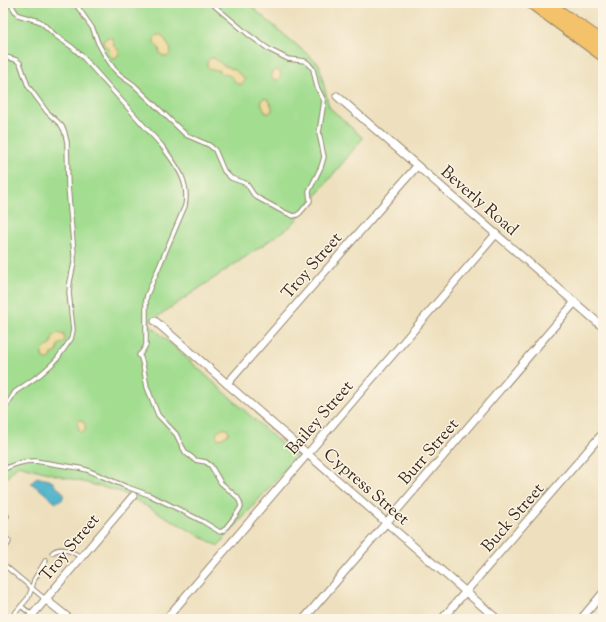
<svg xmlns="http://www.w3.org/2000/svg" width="606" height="622" font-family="'Sorts Mill Goudy',serif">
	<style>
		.green { fill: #a2dd90; stroke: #6e8457 }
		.sand { fill: #eeda9e; stroke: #94825e }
		.water { fill: #4ab0c9; stroke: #426d74 }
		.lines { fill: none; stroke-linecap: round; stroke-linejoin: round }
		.service-casing { stroke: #94856e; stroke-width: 5.5 }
		.minor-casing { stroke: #94856e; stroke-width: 9 }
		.motorway-casing { stroke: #94856e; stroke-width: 14 }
		.service { stroke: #fff; stroke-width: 3.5 }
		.minor { stroke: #fff; stroke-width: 7 }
		.motorway { stroke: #f4c26a; stroke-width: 12 }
		.labels { text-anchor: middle; stroke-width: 3; stroke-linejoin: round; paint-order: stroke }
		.street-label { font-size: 17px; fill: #3b2a1e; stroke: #fcf5e5 }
	</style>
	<rect width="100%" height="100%" fill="#fcf5e5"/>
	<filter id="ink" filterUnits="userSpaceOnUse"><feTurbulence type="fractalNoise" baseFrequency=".025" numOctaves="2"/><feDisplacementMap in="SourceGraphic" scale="8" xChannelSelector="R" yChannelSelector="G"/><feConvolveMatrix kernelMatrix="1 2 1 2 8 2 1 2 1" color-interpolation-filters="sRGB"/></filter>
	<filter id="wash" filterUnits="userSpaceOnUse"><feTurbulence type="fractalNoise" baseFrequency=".012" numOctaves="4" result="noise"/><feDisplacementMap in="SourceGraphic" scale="16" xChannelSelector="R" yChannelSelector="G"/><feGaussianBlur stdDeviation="0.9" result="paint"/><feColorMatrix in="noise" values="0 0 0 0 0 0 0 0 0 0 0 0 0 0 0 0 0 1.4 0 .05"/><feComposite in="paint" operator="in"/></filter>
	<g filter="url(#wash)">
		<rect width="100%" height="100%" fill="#eee0be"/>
		<polygon class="green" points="3,3 247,3 319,64 329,107 363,138 291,226 148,323 296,457 218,546 121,492 18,465 3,482"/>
		<g class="sand">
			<polygon points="158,35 161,35 163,36 171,50 170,54 167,57 164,56 160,54 159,48 154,43 154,37"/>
			<path d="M108,37L112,38L114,46L117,48L119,51C119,55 117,58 112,58L110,56L109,49L104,45L103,42L105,39Z"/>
			<path d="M211,58H214L223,65L235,70L245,79C244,82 243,85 239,84C234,83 234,78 230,76C229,75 224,74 223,74C221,73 220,71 218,70C217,70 213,70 212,70C205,67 206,60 211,58Z"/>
			<circle cx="276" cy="75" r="5"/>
			<polygon points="264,98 268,99 272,107 272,111 269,113 266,113 262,105 261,100"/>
			<polygon points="58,333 64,335 65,340 62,343 58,345 57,352 52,354 49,360 46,360 42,356 42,351 46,347 51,345 53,336"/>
			<path d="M78,420H81C85,422 87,428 84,432H81L79,430L77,424Z"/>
			<path d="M225,428L227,429L229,431V433L223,438L218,439L216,435C217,430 220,429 225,428Z"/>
		</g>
		<path class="water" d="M37,477C43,479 49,479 54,483V485L62,491L64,494L62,500L58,501L56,503C50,499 47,495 42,491C39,488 34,486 31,483Z"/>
	</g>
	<g filter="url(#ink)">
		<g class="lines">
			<defs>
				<g id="service">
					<polyline points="75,3 93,29 98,43 104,54 114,69 120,75 134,85 186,135 209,145 215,150 224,171 231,178 245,183 248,186 254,195 258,198 282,211 293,216 297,215 300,213 310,201 309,191 321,167 324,157 319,133 324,101 317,87 313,69 309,64 305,61 288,59 270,50 249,35 211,3"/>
					<polyline points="3,56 16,60 20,63 28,86 47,112 61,125 64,130 67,142 68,186 74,254 74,263 70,282 69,293 73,330 71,339 57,359 51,365 41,374 15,392 3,411"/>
					<path d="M3,470C13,464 22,461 35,461L79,468L87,470L127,487L149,495L168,504L202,521L220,532L224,530L236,515L241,507L240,502L237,497L221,483L211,466L206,462L195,460L186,453L183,448L176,434L158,415L147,387L143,365L141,358L139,355L142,352L146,345V300L147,295L185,206C190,181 176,165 162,146L81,55L72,47L56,36L42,23L39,21L18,15L15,11L10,3"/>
					<polyline points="3,511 6,514 7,516"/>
					<polyline points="3,535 9,541 8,544 3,550"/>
					<path d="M52,553C61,545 72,552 81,557"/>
					<polyline points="3,564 45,599"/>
					<polyline points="21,606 32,615"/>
					<polyline points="10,619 28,598 32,588 34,580 46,560"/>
				</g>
				<g id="minor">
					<polyline points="337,96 603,327"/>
					<polyline points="155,321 497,619"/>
					<polyline points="227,384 417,166"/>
					<polyline points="45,599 70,619"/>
					<polyline points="29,619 133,496"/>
					<polyline points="166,619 496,234"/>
					<polyline points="304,619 575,302"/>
					<polyline points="442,619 603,433"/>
					<polyline points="581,619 603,593"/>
				</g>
				<g id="motorway">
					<polyline points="532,3 603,55"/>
					<polyline points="546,3 603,42"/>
				</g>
			</defs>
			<use href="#service" class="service-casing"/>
			<use href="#minor" class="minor-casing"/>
			<use href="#motorway" class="motorway-casing"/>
			<use href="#service" class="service"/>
			<use href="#minor" class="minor"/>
			<use href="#motorway" class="motorway"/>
		</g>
	</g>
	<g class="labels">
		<g class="street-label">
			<text transform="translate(480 200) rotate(41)" y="6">Beverly Road</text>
			<text transform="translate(311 265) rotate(-49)" y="6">Troy Street</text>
			<text transform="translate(319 417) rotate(-49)" y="6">Bailey Street</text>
			<text transform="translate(428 451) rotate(-49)" y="6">Burr Street</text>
			<text transform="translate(367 486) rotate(41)" y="6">Cypress Street</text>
			<text transform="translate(512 517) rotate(-49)" y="6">Buck Street</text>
			<text transform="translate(69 547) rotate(-50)" y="6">Troy Street</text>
		</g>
	</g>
	<rect width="606" height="622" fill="none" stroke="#fcf5e5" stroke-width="16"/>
</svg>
